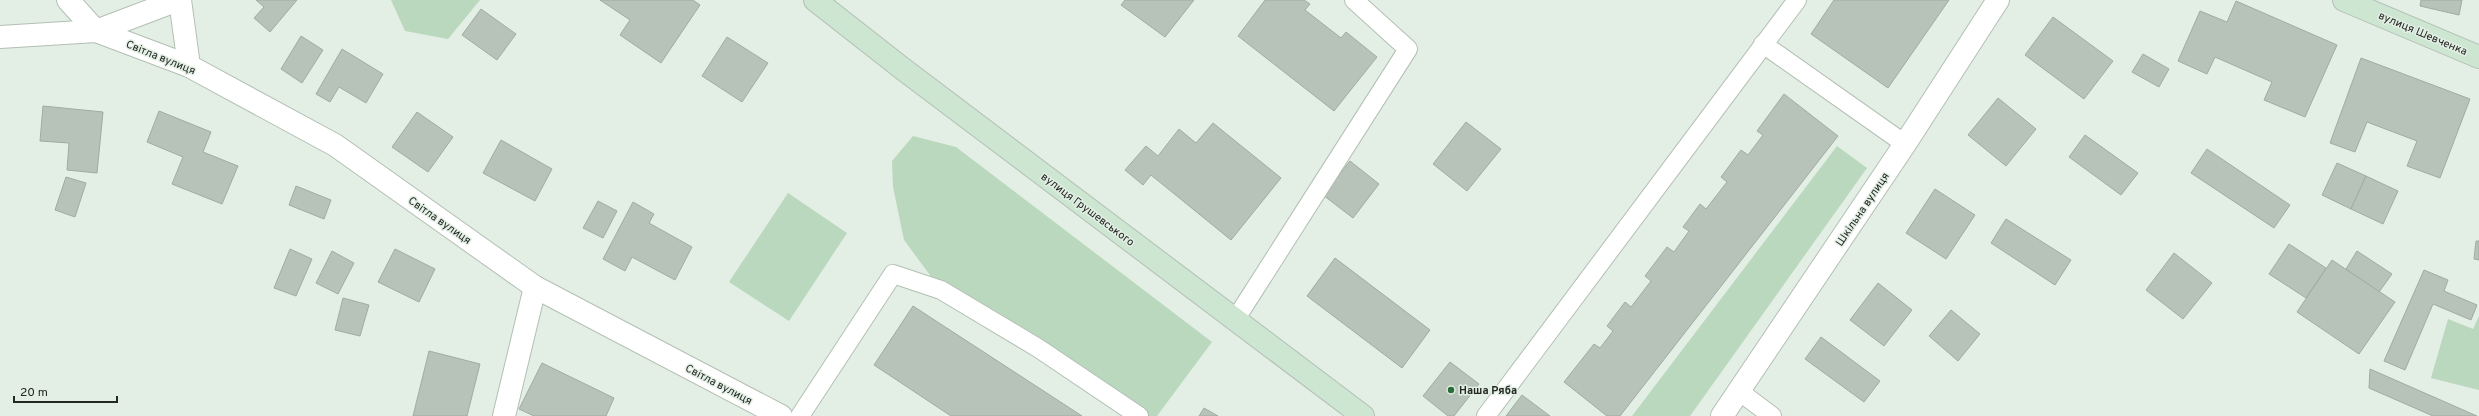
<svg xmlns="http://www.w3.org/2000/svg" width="2479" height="416" font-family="Overpass,sans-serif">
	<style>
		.green { fill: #bad8be }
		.building { fill: #b7c3b8; stroke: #a0aba1 }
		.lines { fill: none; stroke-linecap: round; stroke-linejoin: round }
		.lane-casing { stroke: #b3bfb4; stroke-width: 20 }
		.street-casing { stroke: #b3bfb4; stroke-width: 24 }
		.secondary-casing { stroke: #b3bfb4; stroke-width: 24 }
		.lane { stroke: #fff; stroke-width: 18 }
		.street { stroke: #fff; stroke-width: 22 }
		.secondary { stroke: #cde6d2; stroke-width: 22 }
		.poi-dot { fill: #296e3a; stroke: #e3efe4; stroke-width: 1.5 }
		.labels { text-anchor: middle; stroke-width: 3; stroke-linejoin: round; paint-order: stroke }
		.street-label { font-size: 11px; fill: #232824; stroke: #e3efe4 }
		.poi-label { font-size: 11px; font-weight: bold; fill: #232824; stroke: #e3efe4; text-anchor: start }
	</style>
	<rect width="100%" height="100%" fill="#e3efe4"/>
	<g class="green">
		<polygon points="391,0 480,0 448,39 405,31"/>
		<polygon points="913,136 956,147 1212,342 1157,416 1139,416 941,290 904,240 893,187 892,161"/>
		<polygon points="1837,146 1867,168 1690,416 1632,416"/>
		<polygon points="788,193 847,233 789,321 729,282"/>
		<polygon points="2479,316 2479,390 2431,378 2448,319 2473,329"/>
	</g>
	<g class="building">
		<polygon points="256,0 297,0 270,32 254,18 264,7"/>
		<polygon points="600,0 693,0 700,5 661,63 620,35 630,20"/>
		<polygon points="1125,0 1194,0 1165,37 1121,5"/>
		<polygon points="1265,0 1304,0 1310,4 1305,10 1341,38 1346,32 1377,57 1334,111 1238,36"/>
		<polygon points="1834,0 1949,0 1888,88 1811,34"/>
		<polygon points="2421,0 2462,0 2459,15 2420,6"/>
		<polygon points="2236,1 2337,45 2305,117 2264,100 2272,82 2215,57 2207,74 2178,61 2200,11 2227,22"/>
		<polygon points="481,9 516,34 497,60 462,35"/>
		<polygon points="2053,17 2113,61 2084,99 2025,55"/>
		<polygon points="301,36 323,50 302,83 281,69"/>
		<polygon points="727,37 768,63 742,102 702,76"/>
		<polygon points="342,49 383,74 366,103 339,87 330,102 316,94"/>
		<polygon points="2143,54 2169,69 2159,87 2132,72"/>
		<polygon points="2361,58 2470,99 2440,178 2407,166 2417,141 2367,122 2355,152 2330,143"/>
		<polygon points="1784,94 1838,136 1620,416 1607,416 1564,382 1594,344 1600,348 1613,331 1607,326 1625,302 1631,307 1651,281 1645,276 1667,247 1674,252 1689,231 1683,227 1700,204 1706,209 1727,182 1721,177 1741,150 1748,155 1763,135 1757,131"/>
		<polygon points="1998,98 2036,129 2006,166 1968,135"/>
		<polygon points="43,106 103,112 97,173 67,170 69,143 40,141"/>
		<polygon points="159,111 211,132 203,152 238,166 222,204 172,184 183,157 147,142"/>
		<polygon points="417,112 453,137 428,172 392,147"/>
		<polygon points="1466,122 1501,149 1467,191 1433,164"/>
		<polygon points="1213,123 1281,178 1231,240 1151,175 1143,185 1125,170 1146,146 1158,156 1179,129 1196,143"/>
		<polygon points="2085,135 2138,173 2121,195 2069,157"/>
		<polygon points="501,140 552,169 535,201 483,173"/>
		<polygon points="2207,149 2290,205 2274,228 2191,173"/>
		<polygon points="1350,161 1379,184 1353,218 1323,195"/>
		<polygon points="2337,163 2366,176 2351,209 2322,195"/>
		<polygon points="2366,176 2398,191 2383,224 2351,209"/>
		<polygon points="66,177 86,183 75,217 55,210"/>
		<polygon points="296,186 331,200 324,219 289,205"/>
		<polygon points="1935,189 1975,215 1946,259 1906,233"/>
		<polygon points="598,201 617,211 603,238 583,228"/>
		<polygon points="633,202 654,214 649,223 692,247 675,280 632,257 625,271 603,259"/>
		<polygon points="2006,219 2071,260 2055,285 1991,243"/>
		<polygon points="2476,241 2479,241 2479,260 2474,259"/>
		<polygon points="2289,244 2326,268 2306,298 2269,274"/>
		<polygon points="290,249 312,259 296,296 274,288"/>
		<polygon points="395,249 435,269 419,302 378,282"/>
		<polygon points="332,251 354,263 338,294 316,283"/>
		<polygon points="2357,251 2392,274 2379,292 2346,269"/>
		<polygon points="2174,253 2212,283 2183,319 2146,290"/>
		<polygon points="1335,258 1430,330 1402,368 1307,296"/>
		<polygon points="2332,260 2395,302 2359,354 2297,312"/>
		<polygon points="2424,270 2448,280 2444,291 2477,305 2471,320 2433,304 2405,370 2384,361"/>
		<polygon points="1878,283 1912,310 1884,346 1850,320"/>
		<polygon points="343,298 369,305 360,336 335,330"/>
		<polygon points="913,306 1082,416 951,416 874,365"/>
		<polygon points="1951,310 1980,334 1958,361 1929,336"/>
		<polygon points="1821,337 1880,381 1864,402 1805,359"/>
		<polygon points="429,351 480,364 467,416 413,416"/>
		<polygon points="1450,362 1479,384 1454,416 1448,416 1423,396"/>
		<polygon points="542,363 614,398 606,416 534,416 519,409"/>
		<polygon points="2370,369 2477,416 2433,416 2369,388"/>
		<polygon points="1522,395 1550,416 1506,416"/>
		<polygon points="1204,408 1218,416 1199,416"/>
	</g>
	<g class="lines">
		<defs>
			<g id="lane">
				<polyline points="1763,44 1905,144"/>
				<polyline points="1235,320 1408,49 1354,0"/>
				<polyline points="1740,392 1772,416"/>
				<polyline points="800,416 893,274 941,290 1038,348 1139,416"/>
				<polyline points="1486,416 1797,0"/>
			</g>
			<g id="street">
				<polyline points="68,0 96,31 178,0"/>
				<polyline points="180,0 189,66"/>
				<polyline points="0,37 96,31 189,66 335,145 535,287 781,416"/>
				<polyline points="504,416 535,287"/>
				<polyline points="1722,416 1905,144 1998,0"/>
			</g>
			<g id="secondary">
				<polyline points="815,0 903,69 1363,416"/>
				<polyline points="2344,0 2479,57"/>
			</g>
		</defs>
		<use href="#lane" class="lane-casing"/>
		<use href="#street" class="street-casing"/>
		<use href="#secondary" class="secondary-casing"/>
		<use href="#lane" class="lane"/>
		<use href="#street" class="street"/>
		<use href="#secondary" class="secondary"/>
	</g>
	<circle class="poi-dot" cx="1451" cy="390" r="4"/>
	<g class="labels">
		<g class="street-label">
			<text transform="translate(2423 33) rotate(23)" y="4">вулиця Шевченка</text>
			<text transform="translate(161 57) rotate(22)" y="4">Світла вулиця</text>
			<text transform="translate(1088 209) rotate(37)" y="4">вулиця Грушевського</text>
			<text transform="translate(1862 209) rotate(-56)" y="4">Шкільна вулиця</text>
			<text transform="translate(440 220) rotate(35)" y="4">Світла вулиця</text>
			<text transform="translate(719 384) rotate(28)" y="4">Світла вулиця</text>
		</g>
		<g class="poi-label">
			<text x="1459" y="394">Наша Ряба</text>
		</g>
	</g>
	<path d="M14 396v6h103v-6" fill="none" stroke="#232824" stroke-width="2"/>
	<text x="20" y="396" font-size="12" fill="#232824" stroke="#e3efe4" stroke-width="3" paint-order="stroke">20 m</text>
</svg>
